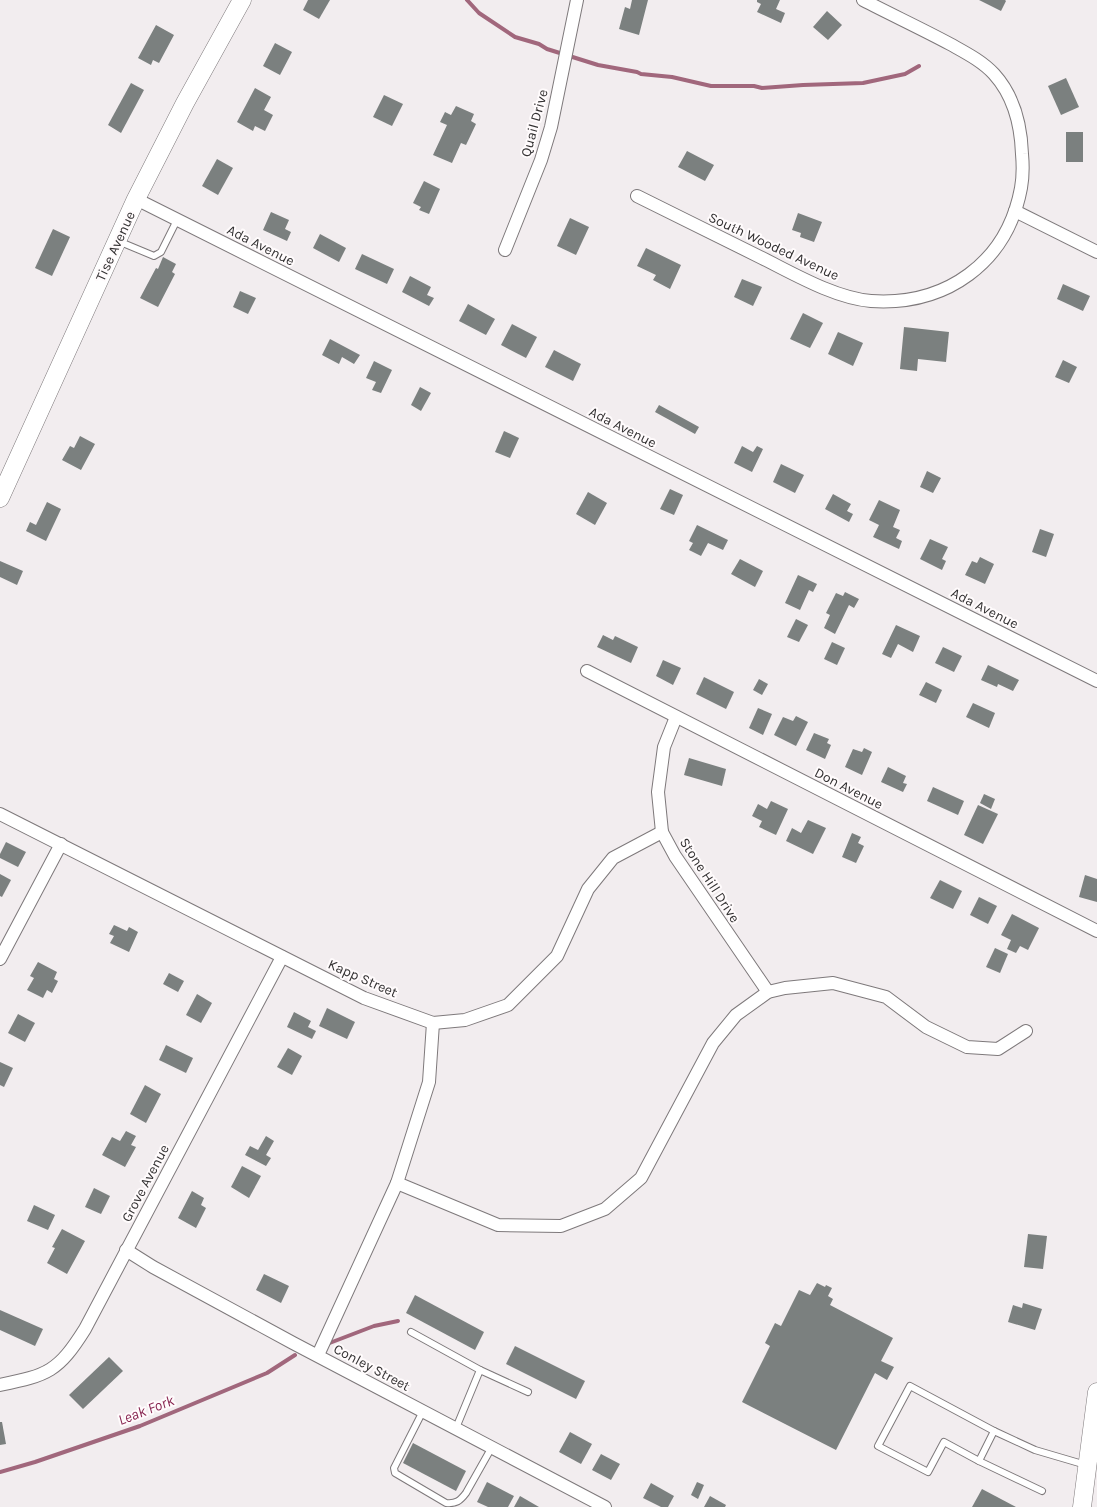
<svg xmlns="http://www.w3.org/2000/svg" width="1097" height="1507" font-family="Karla,sans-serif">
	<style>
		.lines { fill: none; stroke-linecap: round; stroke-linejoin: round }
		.stream { stroke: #a1677c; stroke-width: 4 }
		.building { fill: #7b807f }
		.lane-casing { stroke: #7e797b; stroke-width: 8 }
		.street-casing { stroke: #7e797b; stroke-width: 14 }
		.secondary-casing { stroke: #7e797b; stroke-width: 19 }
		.lane { stroke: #fff; stroke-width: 6 }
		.street { stroke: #fff; stroke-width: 12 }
		.secondary { stroke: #fff; stroke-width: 18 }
		.labels { text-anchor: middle; stroke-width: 4; stroke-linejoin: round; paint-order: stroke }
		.street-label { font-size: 14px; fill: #333132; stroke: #fffbfc }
		.water-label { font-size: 15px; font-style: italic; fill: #882651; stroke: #fffbfc }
	</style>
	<rect width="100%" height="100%" fill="#f2edef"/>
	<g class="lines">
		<g class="stream">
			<polyline points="467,0 479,13 515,37 539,44 547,49 598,65 637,72 641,74 672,77 711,86 754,86 762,88 803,85 863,83 905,74 919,66"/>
			<polyline points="327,1344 374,1326 398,1321"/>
			<polyline points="0,1472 35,1462 140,1426 267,1373 295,1355"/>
		</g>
	</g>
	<g class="building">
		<polygon points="308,0 330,0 319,19 303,10"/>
		<polygon points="632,0 648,0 639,35 619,29 625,7 630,9"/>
		<polygon points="757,0 780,0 776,9 785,13 781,23 757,12 761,4 757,2"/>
		<polygon points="979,0 1005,0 1006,1 1001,11"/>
		<polygon points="827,11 842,25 828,40 813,27"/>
		<polygon points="156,25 174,35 159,63 153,60 151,65 138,58"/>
		<polygon points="275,43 292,52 280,75 263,66"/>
		<polygon points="1066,78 1079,107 1061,115 1048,86"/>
		<polygon points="131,83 144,90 121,133 108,125"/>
		<polygon points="255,88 271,97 264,110 273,115 265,131 255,126 253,131 237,122"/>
		<polygon points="384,95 403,104 392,126 373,117"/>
		<polygon points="456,106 474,114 471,121 476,124 466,145 461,143 452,163 433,155 447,125 440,122 445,112 451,115"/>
		<rect x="1066" y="132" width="17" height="30"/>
		<polygon points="687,151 714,165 705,181 678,167"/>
		<polygon points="217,159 233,168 218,195 202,186"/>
		<polygon points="424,181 440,189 429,214 419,210 421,207 413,203"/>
		<polygon points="271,212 289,220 285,229 291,232 287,241 263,230"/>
		<polygon points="798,213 822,222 814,242 800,237 801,233 792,230"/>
		<polygon points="570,218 589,227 576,255 557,246"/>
		<polygon points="53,229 70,237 52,276 35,268"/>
		<polygon points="320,234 346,248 339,262 313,248"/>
		<polygon points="646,248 681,265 670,289 653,280 656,275 637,266"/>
		<polygon points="362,254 394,269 387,284 355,269"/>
		<polygon points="163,257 176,264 172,272 175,274 158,307 140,298 156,268 158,269"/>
		<polygon points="410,276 431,287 427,295 434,298 429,306 402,292"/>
		<polygon points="742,279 762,287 753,306 734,297"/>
		<polygon points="1063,284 1090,296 1083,311 1057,299"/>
		<polygon points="240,291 256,298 248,314 233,307"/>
		<polygon points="468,304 495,319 486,335 459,321"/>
		<polygon points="803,313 823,323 810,348 790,339"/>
		<polygon points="512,324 537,337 526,358 501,345"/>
		<polygon points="904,327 949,332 946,362 918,359 917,371 900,369"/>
		<polygon points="838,332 863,343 853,366 828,354"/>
		<polygon points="330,339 360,355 354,364 342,357 339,364 322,355"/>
		<polygon points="554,350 581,364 573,381 545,367"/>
		<polygon points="1063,360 1077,367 1069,383 1055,377"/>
		<polygon points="374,361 392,370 381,393 372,390 376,382 366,378"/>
		<polygon points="420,387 431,393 421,411 411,405"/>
		<polygon points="659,405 699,427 695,434 655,412"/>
		<polygon points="504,431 519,438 510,458 495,452"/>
		<polygon points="80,436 95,444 81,470 62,460 70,446 74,448"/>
		<polygon points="742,446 753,452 757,446 763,449 752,472 734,463"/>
		<polygon points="781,464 804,475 795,493 773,482"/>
		<polygon points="927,471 941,478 933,493 920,487"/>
		<polygon points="670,489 683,495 674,515 660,509"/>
		<polygon points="588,492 607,503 595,525 576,514"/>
		<polygon points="833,494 851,504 847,511 853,514 849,522 825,509"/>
		<polygon points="879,500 900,510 893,527 900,530 896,538 902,541 899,549 873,537 879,525 869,520"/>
		<polygon points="47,502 61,509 46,541 26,531 30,522 36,525"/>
		<polygon points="697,525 728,540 723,550 708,543 701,556 689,550 693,543 689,541"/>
		<polygon points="1040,529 1054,534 1046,557 1032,552"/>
		<polygon points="930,539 948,547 942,559 946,561 942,570 920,559"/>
		<polygon points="980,557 994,564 985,584 965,575 972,561 977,563"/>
		<polygon points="740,559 763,571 755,587 731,574"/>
		<polygon points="0,561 23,571 17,585 0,577"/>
		<polygon points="798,575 817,584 813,592 809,590 800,610 785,603"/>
		<polygon points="845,592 859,599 854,608 849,605 835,634 824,628 830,615 826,613 836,593 843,596"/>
		<polygon points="796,619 808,625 799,642 787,637"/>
		<polygon points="896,625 920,636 913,652 898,644 891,658 882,654"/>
		<polygon points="603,635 613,640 615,636 638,647 631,663 597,647"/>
		<polygon points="832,642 845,648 837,665 824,659"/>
		<polygon points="943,647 962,656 954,672 935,663"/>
		<polygon points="663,660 681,668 673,685 656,676"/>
		<polygon points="988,665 1019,680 1013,691 998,684 997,687 981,680"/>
		<polygon points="704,677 734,692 726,709 696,694"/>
		<polygon points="759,679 768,684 762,695 753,690"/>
		<polygon points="926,682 942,690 936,703 919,695"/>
		<polygon points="973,703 995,713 989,728 966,717"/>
		<polygon points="758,708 772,714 763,735 749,728"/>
		<polygon points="796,716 808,722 796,746 774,735 783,717 793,721"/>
		<polygon points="814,733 829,739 827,743 831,745 825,759 806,750"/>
		<polygon points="864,748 872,752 862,775 845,767 853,749 862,752"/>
		<polygon points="689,758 726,769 722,786 684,775"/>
		<polygon points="888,767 906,776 903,783 907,784 903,792 881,782"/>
		<polygon points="933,787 964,801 958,815 927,801"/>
		<polygon points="984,794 995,799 991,809 980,803"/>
		<polygon points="771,801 788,809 776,835 759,827 762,821 752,816 758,804 767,809"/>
		<polygon points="978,805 998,814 983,844 964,835"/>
		<polygon points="808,820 826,828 813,854 786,841 792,828 801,833"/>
		<polygon points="852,833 861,837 858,843 864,846 856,863 842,857"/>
		<polygon points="6,842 26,852 18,867 0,858 0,854"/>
		<polygon points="0,874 11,880 2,897 0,896"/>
		<polygon points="1085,875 1097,879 1097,902 1079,897"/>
		<polygon points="940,880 962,891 953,909 930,898"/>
		<polygon points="979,897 997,906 988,924 970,915"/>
		<polygon points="1012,914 1039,928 1028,950 1020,946 1016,953 1007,949 1011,940 1001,935"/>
		<polygon points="114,925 127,931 129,927 138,932 129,952 110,943 114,936 109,934"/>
		<polygon points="995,948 1008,954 1000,973 986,967"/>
		<polygon points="38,962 57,972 54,979 58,981 52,993 47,990 43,998 27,990 34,978 30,976"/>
		<polygon points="169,973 184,981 178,992 163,984"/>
		<polygon points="197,994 212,1003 201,1023 186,1015"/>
		<polygon points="327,1008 355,1022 347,1039 319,1026"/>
		<polygon points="294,1012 311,1021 308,1027 316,1031 312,1039 287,1027"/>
		<polygon points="18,1014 35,1023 25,1042 8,1033"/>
		<polygon points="166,1045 193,1058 186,1073 159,1060"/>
		<polygon points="288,1048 302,1056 292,1075 277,1067"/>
		<polygon points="0,1062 13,1068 4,1087 0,1085"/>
		<polygon points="145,1085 161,1094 146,1123 130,1114"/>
		<polygon points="126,1131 136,1136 131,1145 136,1147 125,1167 102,1155 112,1137 120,1141"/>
		<polygon points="266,1136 274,1141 266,1155 271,1158 266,1166 245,1155 250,1146 258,1150"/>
		<polygon points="242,1166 261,1176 249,1198 231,1187"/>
		<polygon points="94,1188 110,1196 101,1214 85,1207"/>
		<polygon points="192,1191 204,1198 201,1205 206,1208 196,1228 178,1218"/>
		<polygon points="34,1205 55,1215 48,1230 27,1221"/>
		<polygon points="62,1229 85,1241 67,1274 47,1263 55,1248 52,1247"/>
		<polygon points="1028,1234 1047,1236 1043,1269 1024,1267"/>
		<polygon points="264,1274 289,1286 281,1303 256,1290"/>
		<polygon points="817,1283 825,1287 826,1285 832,1288 828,1296 833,1299 830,1305 893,1338 881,1361 894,1367 887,1380 875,1373 836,1450 742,1402 770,1346 765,1343 775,1323 781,1326 799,1290 810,1295"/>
		<polygon points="415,1295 484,1332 475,1350 406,1313"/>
		<polygon points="1023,1303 1042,1309 1035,1330 1008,1322 1013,1305 1022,1308"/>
		<polygon points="0,1310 43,1329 35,1346 0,1330"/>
		<polygon points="515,1346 585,1381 576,1399 506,1364"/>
		<polygon points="109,1357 123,1371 83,1409 69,1395"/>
		<polygon points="0,1422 2,1422 6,1444 0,1445"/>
		<polygon points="570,1432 592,1444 581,1464 559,1452"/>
		<polygon points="413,1443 466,1471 456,1491 403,1463"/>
		<polygon points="601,1454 620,1464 611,1480 592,1470"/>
		<polygon points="487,1482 514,1496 508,1507 488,1507 477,1502"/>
		<polygon points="697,1482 704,1485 698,1499 691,1495"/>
		<polygon points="651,1483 674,1496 668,1507 661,1507 643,1498"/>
		<polygon points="982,1489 1016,1507 972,1507"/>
		<polygon points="520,1496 539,1507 514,1507"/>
		<polygon points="710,1496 726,1505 725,1507 704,1507"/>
	</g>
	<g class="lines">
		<defs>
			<g id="lane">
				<polyline points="118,241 154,256 161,252 177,220"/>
				<polyline points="411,1332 480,1370"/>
				<path d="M423,1411L394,1468L395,1473L446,1503C456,1504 460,1501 466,1493L492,1447"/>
				<polyline points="456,1428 480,1370 528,1392"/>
				<polyline points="979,1461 944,1442 928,1472 878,1446 910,1386 994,1431"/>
				<polyline points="1042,1491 979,1461 994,1431 1035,1450 1086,1465"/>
			</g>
			<g id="street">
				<path d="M637,196C679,217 721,238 762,258C794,274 835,298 871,301C946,306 1007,263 1021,188C1023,177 1023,165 1022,154C1021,125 1014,96 994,74C982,61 966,53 950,44C922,29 892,15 863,0"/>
				<polyline points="136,199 1097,681"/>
				<polyline points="1015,211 1097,252"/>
				<polyline points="505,250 541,160 551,127 577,0"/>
				<polyline points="587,671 1097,931"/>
				<polyline points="676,717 664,747 658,792 662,832 675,856 768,992"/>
				<polyline points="0,814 364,998 433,1023 465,1020 508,1005 557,956 588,889 613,858 662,832"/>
				<polyline points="0,959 61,844"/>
				<polyline points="397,1183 498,1225 561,1226 605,1209 641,1178 713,1043 736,1015 768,992 785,988 833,983 886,997 926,1027 967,1047 998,1049 1026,1031"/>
				<polyline points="126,1250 153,1267 293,1343 605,1507"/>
				<polyline points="318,1355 397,1183 429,1082 433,1023"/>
				<path d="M0,1385C48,1375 58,1372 85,1329L282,957"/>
			</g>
			<g id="secondary">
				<polyline points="0,498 136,199 185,103 242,0"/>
				<polyline points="1082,1507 1097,1392"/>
			</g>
		</defs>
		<use href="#lane" class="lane-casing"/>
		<use href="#street" class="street-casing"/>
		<use href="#secondary" class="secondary-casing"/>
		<use href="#lane" class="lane"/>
		<use href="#street" class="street"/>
		<use href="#secondary" class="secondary"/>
	</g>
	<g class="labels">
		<g class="street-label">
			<text transform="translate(534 123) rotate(-75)" y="5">Quail Drive</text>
			<text transform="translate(261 245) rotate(27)" y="5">Ada Avenue</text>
			<text transform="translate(115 246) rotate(-65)" y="5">Tise Avenue</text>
			<text transform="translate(774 246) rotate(25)" y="5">South Wooded Avenue</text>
			<text transform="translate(623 427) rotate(27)" y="5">Ada Avenue</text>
			<text transform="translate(985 608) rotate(27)" y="5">Ada Avenue</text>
			<text transform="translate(849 788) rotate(27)" y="5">Don Avenue</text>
			<text transform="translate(710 880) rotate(57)" y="5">Stone Hill Drive</text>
			<text transform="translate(363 978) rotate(24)" y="5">Kapp Street</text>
			<text transform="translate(145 1183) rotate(-62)" y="5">Grove Avenue</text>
			<text transform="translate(372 1367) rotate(28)" y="5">Conley Street</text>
		</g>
		<g class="water-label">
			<text transform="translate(146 1410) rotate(-21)" y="5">Leak Fork</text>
		</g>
	</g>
</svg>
